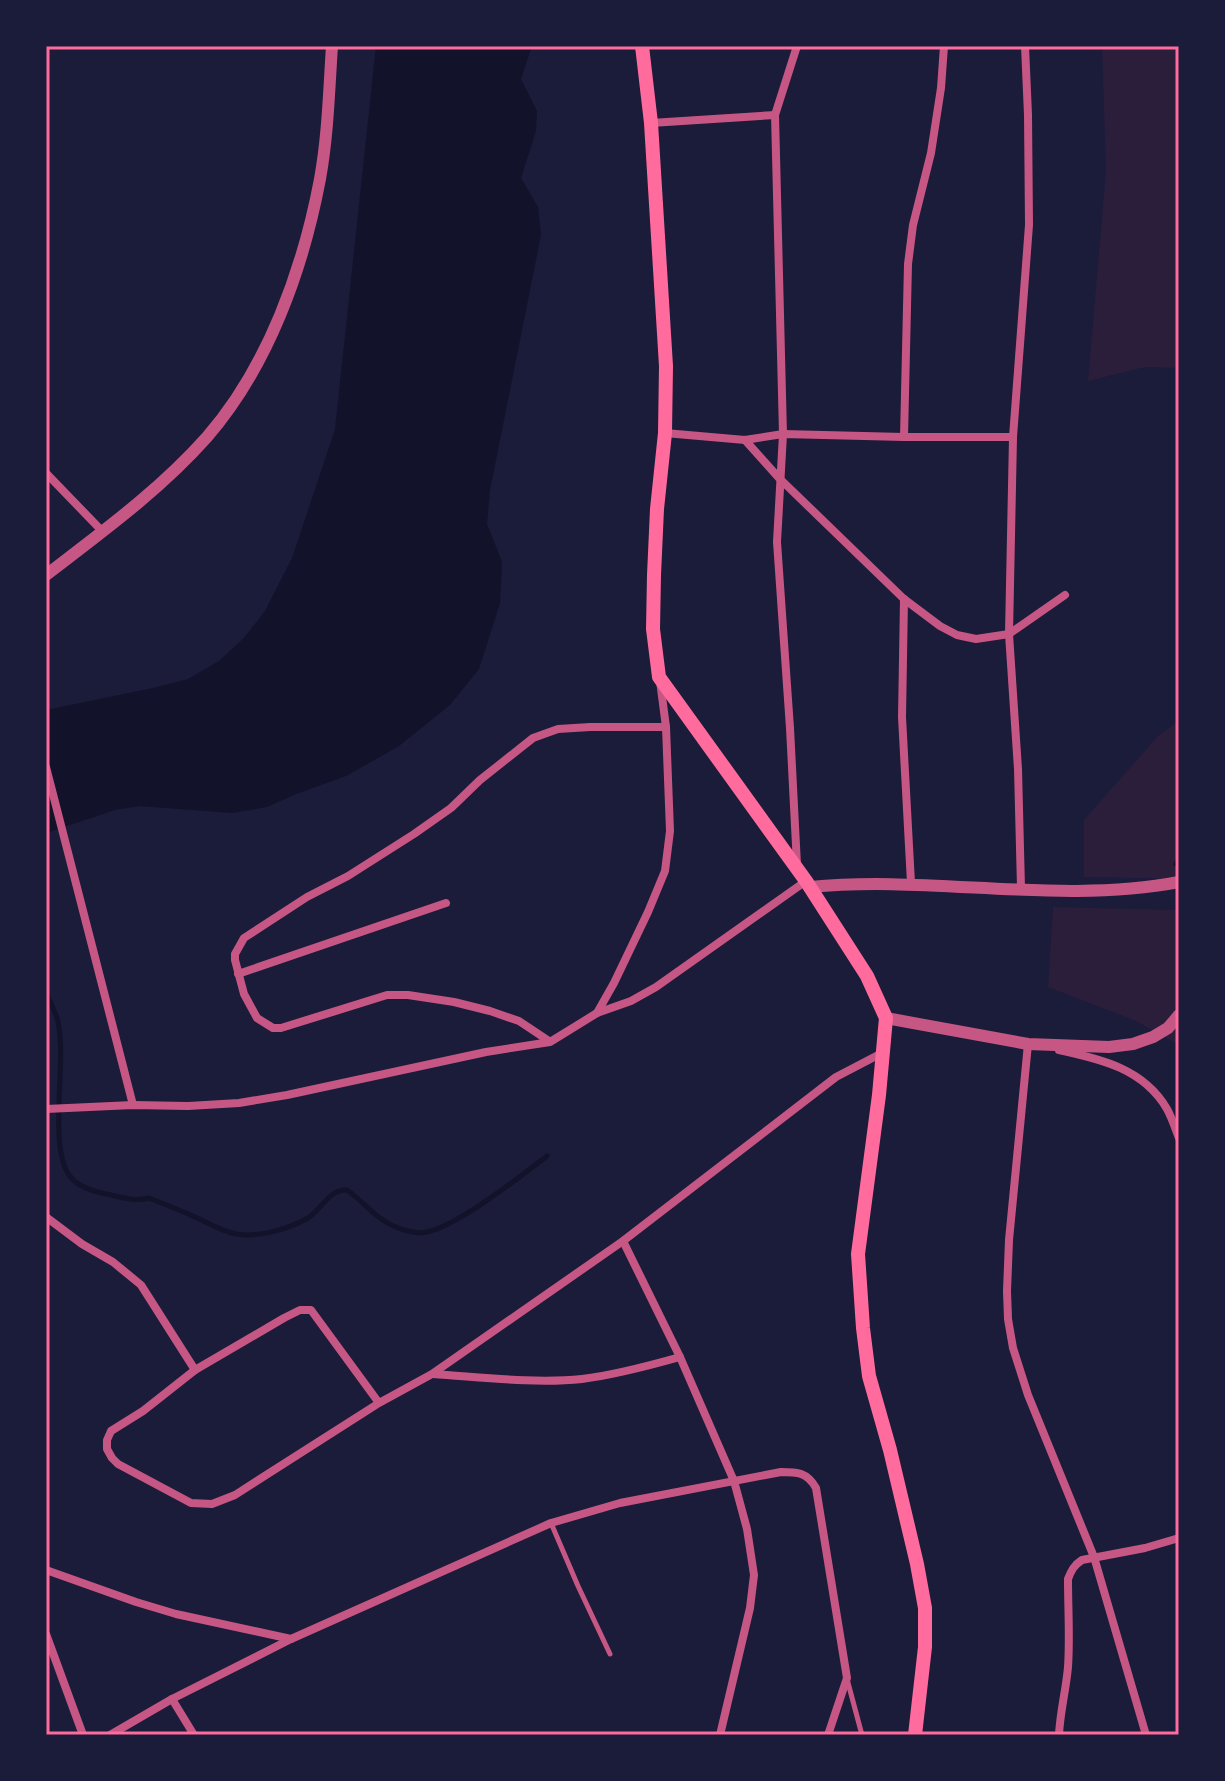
<svg xmlns="http://www.w3.org/2000/svg" width="1225" height="1781" font-family="Karla,sans-serif">
	<style>
		.green { fill: #2a1e3b }
		.water { fill: #12122b }
		.lines { fill: none; stroke-linecap: round; stroke-linejoin: round }
		.stream { stroke: #12122b; stroke-width: 5 }
		.service { stroke: #c65784; stroke-width: 5 }
		.minor { stroke: #c65784; stroke-width: 8 }
		.tertiary { stroke: #c65784; stroke-width: 12 }
		.secondary { stroke: #ff6b9d; stroke-width: 14 }
		.neatline { fill: none; stroke: #ff6b9d; stroke-width: 3 }
	</style>
	<rect width="100%" height="100%" fill="#1b1b3a"/>
	<g class="green">
		<polygon points="1102,46 1179,46 1179,368 1145,367 1088,381 1106,171"/>
		<polygon points="1179,721 1179,879 1084,877 1084,820 1158,736"/>
		<polygon points="1053,907 1179,910 1179,1045 1136,1021 1048,987"/>
	</g>
	<polygon class="water" points="376,46 532,46 521,79 537,111 536,131 521,178 538,207 541,235 490,490 487,524 502,562 500,603 479,669 450,705 399,746 346,776 296,794 267,807 232,813 140,806 115,810 46,833 46,710 153,688 188,679 219,661 244,638 265,611 292,558 335,429"/>
	<g class="lines">
		<g class="stream">
			<polyline points="1176,864 1179,858"/>
			<path d="M46,993C50,1002 56,1012 58,1022C67,1062 48,1144 69,1175C77,1187 93,1191 106,1194C121,1197 134,1202 149,1198C164,1204 180,1210 195,1217C208,1223 222,1231 236,1234C257,1238 289,1229 308,1218C322,1209 329,1189 347,1190C363,1201 377,1220 396,1227C404,1231 418,1234 426,1232C455,1228 522,1175 547,1156"/>
		</g>
		<g class="service">
			<polyline points="551,1523 578,1586 610,1654"/>
			<polyline points="847,1679 862,1735"/>
		</g>
		<g class="minor">
			<polyline points="651,123 775,115"/>
			<polyline points="665,433 745,440 783,434 904,437 1013,437"/>
			<polyline points="904,437 908,264 913,225 931,153 941,88 944,46"/>
			<polyline points="745,440 779,478 904,599 940,626 957,635 976,639 1009,634 1065,595"/>
			<polyline points="46,473 103,532"/>
			<polyline points="904,599 902,717 911,883"/>
			<polyline points="46,767 133,1105"/>
			<polyline points="797,865 790,728 777,542 783,434 775,115 797,46"/>
			<polyline points="1021,888 1018,769 1009,634 1013,437 1029,225 1028,115 1025,46"/>
			<polyline points="238,974 446,903"/>
			<polyline points="597,1013 631,1001 656,987 806,881"/>
			<polyline points="549,1041 519,1021 490,1011 454,1002 408,995 387,995 281,1028 273,1028 257,1018 244,994 235,960 235,954 244,938 307,897 348,876 414,834 451,808 480,780 533,738 558,729 590,727 666,727"/>
			<polyline points="1028,1044 1009,1240 1007,1291 1008,1319 1013,1348 1028,1395 1094,1557 1146,1735"/>
			<path d="M1059,1050C1101,1059 1144,1069 1167,1109C1172,1118 1175,1128 1179,1138"/>
			<polyline points="46,1109 133,1105 188,1106 239,1103 287,1095 486,1052 550,1042 597,1013 614,983 648,912 665,871 670,831 666,727 660,681"/>
			<polyline points="46,1217 82,1244 113,1262 141,1285 195,1370"/>
			<polyline points="623,1241 680,1357 734,1481 747,1529 754,1575 750,1608 720,1735"/>
			<path d="M433,1374C480,1377 535,1384 582,1379C615,1375 648,1366 680,1357"/>
			<polyline points="379,1403 311,1310 300,1310 284,1318 195,1370 143,1411 111,1431 107,1440 107,1449 112,1458 118,1464 191,1503 212,1504 235,1495 379,1403 432,1374 623,1241 836,1077 882,1053"/>
			<polyline points="46,1570 136,1602 176,1614 291,1639"/>
			<polyline points="46,1634 83,1735"/>
			<polyline points="172,1699 194,1735"/>
			<path d="M110,1735L172,1699L291,1639L551,1523L620,1503L781,1472C797,1472 807,1472 816,1488L847,1678L828,1735"/>
			<path d="M1059,1735C1060,1712 1066,1690 1068,1667C1070,1638 1068,1609 1068,1579C1071,1571 1074,1565 1082,1560L1145,1548L1179,1538"/>
		</g>
		<g class="tertiary">
			<path d="M46,575C102,532 160,490 207,437C268,367 303,269 320,179C328,135 329,90 332,46"/>
			<path d="M810,887C932,875 1058,905 1179,882"/>
			<polyline points="886,1018 1028,1044 1109,1047 1133,1044 1153,1037 1168,1028 1179,1015"/>
		</g>
		<polyline class="secondary" points="642,46 651,123 666,366 665,433 657,509 654,575 653,629 659,677 806,881 867,976 886,1018 879,1095 858,1254 863,1328 869,1376 890,1450 917,1564 925,1608 925,1647 915,1735"/>
	</g>
	<rect width="1225" height="1781" fill="none" stroke="#1b1b3a" stroke-width="96"/>
	<rect x="48" y="48" width="1129" height="1685" class="neatline"/>
</svg>
